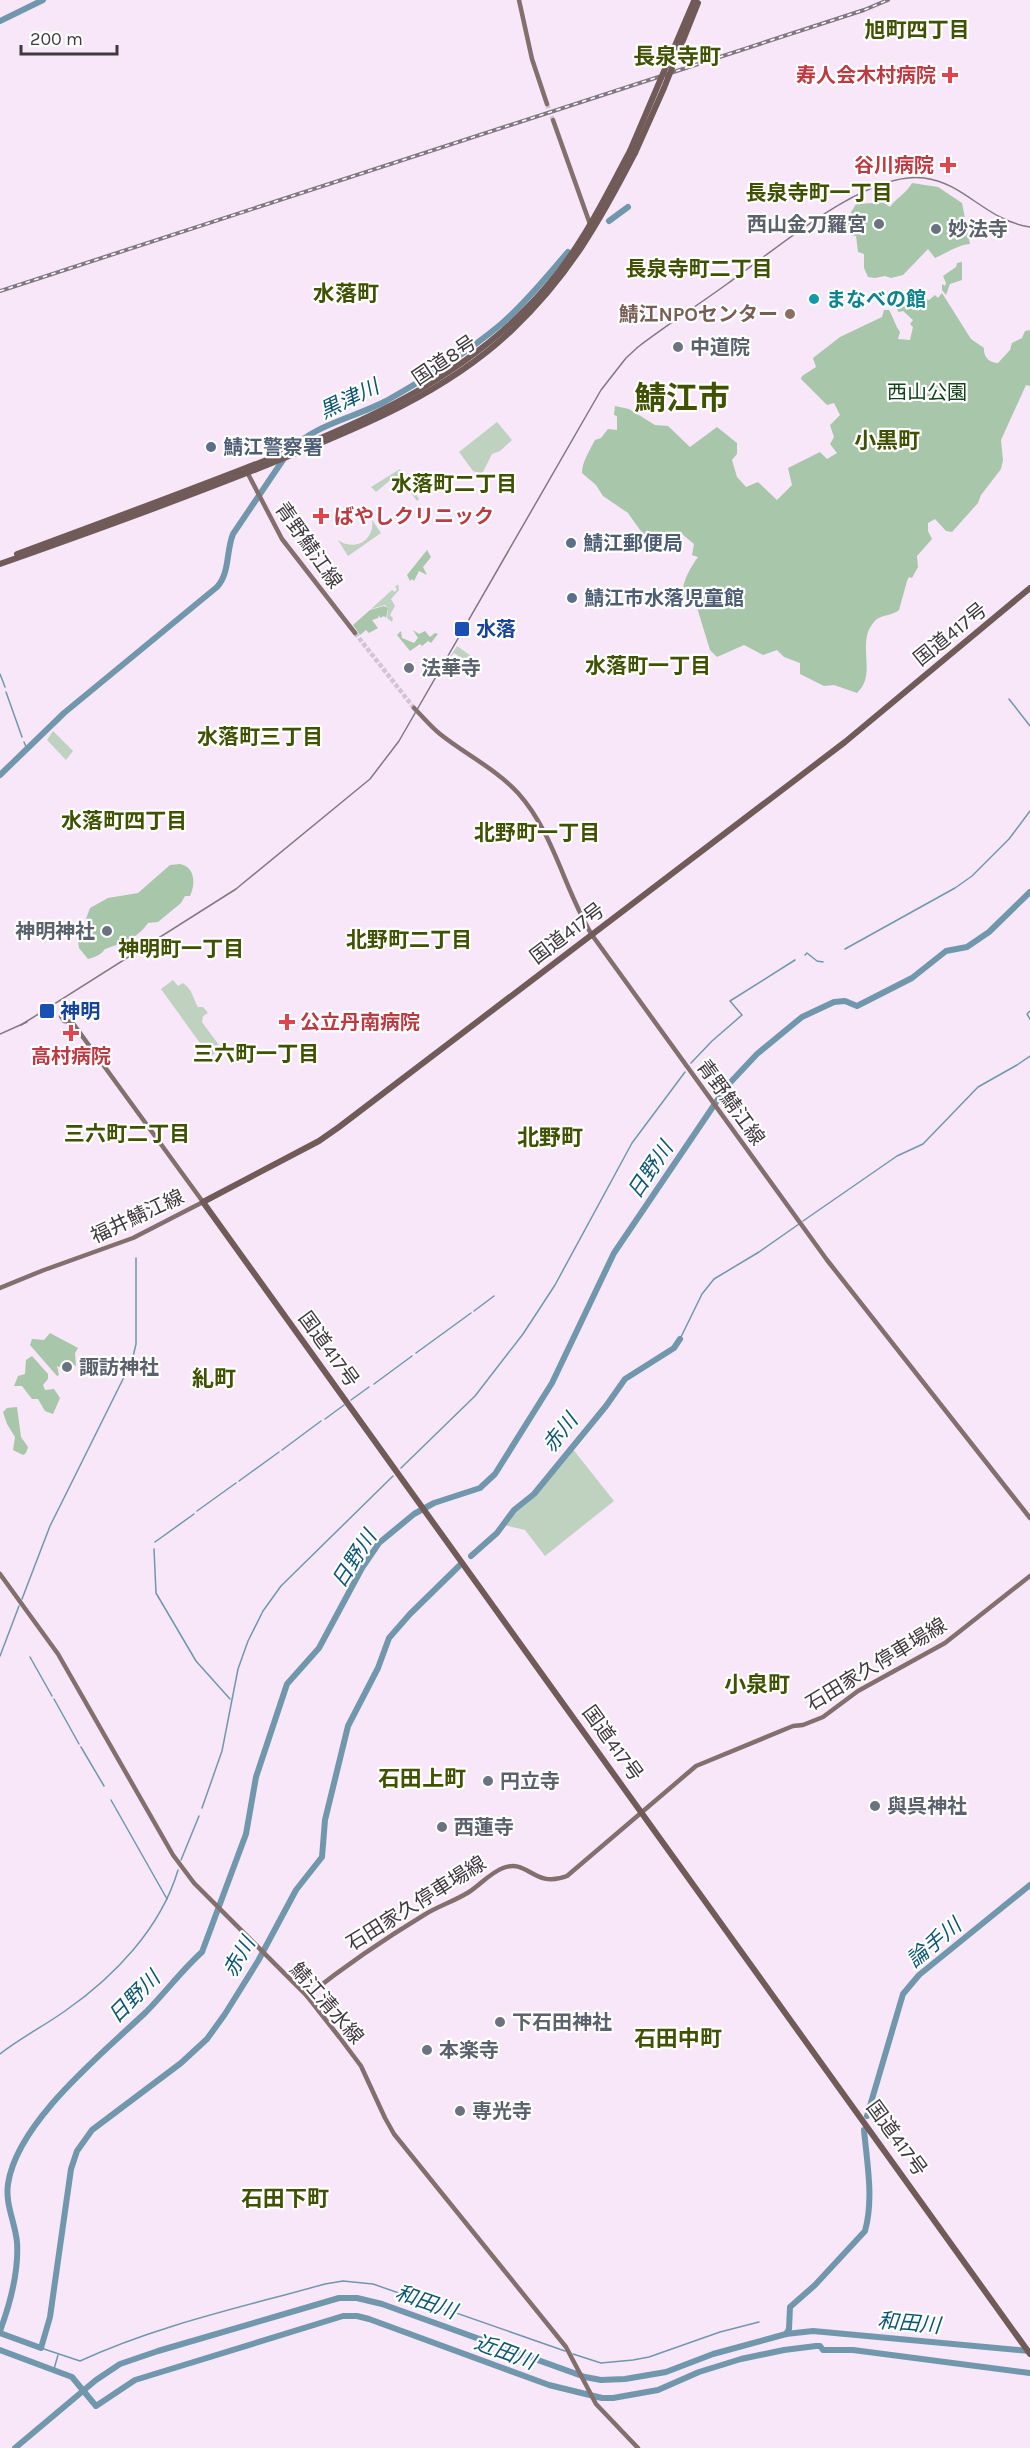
<svg xmlns="http://www.w3.org/2000/svg" width="1030" height="2448" font-family="Karla,'Noto Sans JP',sans-serif">
	<style>
		.green { fill: #bed2bf }
		.forest { fill: #a8c6a9 }
		.lines { fill: none; stroke-linecap: round; stroke-linejoin: round }
		.stream { stroke: #7197ac; stroke-width: 1.5 }
		.river { stroke: #7197ac; stroke-width: 6 }
		.major-tunnel { stroke: #d2c4d4; stroke-width: 4.5; stroke-dasharray: 4.5 2; stroke-linecap: butt }
		.major { stroke: #836f6d; stroke-width: 4.5 }
		.highway { stroke: #715b58; stroke-width: 6 }
		.tram { stroke: #827883; stroke-width: 1.5 }
		.rail-casing { stroke: #827883; stroke-width: 4 }
		.rail { stroke: #fff; stroke-width: 1.5; stroke-dasharray: 4.5; stroke-linecap: butt }
		.highway-bridge { stroke: #715b58; stroke-width: 6 }
		.health-dot { fill: #e0444e; stroke: #fff; stroke-width: 2 }
		.worship-dot { fill: #6b7280; stroke: #fff; stroke-width: 2 }
		.culture-dot { fill: #0f9aa8; stroke: #fff; stroke-width: 2 }
		.education-dot { fill: #8d6e63; stroke: #fff; stroke-width: 2 }
		.service-dot { fill: #5c6f8a; stroke: #fff; stroke-width: 2 }
		.transit-dot { fill: #1a4fb4; stroke: #fff; stroke-width: 2 }
		.labels { text-anchor: middle; stroke-width: 4.5; stroke-linejoin: round; paint-order: stroke }
		.health-label { font-size: 20px; font-weight: bold; fill: #be3a42; stroke: #fff; text-anchor: end }
		.worship-label { font-size: 20px; font-weight: bold; fill: #5b616d; stroke: #fff; text-anchor: start }
		.culture-label { font-size: 20px; font-weight: bold; fill: #0d838f; stroke: #fff; text-anchor: start }
		.education-label { font-size: 20px; font-weight: bold; fill: #785e54; stroke: #fff; text-anchor: end }
		.street-label { font-size: 20px; fill: #403940; stroke: #fff }
		.park-label { font-size: 20px; fill: #14421c; stroke: #fff }
		.service-label { font-size: 20px; font-weight: bold; fill: #4e5e75; stroke: #fff; text-anchor: start }
		.transit-label { font-size: 20px; font-weight: bold; fill: #164399; stroke: #fff; text-anchor: start }
		.neighbourhood-label { font-size: 21px; font-weight: bold; fill: #405201; stroke: #fff }
		.water-label { font-size: 21px; font-style: italic; fill: #0c5573; stroke: #fff }
		.quarter-label { font-size: 22px; font-weight: bold; fill: #405201; stroke: #fff }
		.town-label { font-size: 32px; font-weight: bold; fill: #405201; stroke: #fff }
	</style>
	<rect width="100%" height="100%" fill="#f7e7f9"/>
	<g class="green">
		<polygon points="497,422 512,440 500,451 492,454 482,474 473,471 459,452"/>
		<polygon points="400,469 419,499 417,501 399,477 394,477 376,492 371,487"/>
		<path d="M372,520L381,533L348,556L338,540C355,552 375,540 372,520Z"/>
		<polygon points="398,584 399,590 391,599 395,606 390,615 393,618 392,622 387,618 388,608 385,605 371,609 392,590 395,592 397,589 395,587"/>
		<polygon points="457,646 474,658 470,664 454,653 444,666"/>
		<polygon points="53,731 73,751 66,760 47,740"/>
		<path d="M173,980L178,986L183,983C193,990 193,999 198,1007H203L208,1013L203,1016L202,1022L221,1048L210,1057L161,989Z"/>
		<polygon points="572,1448 614,1501 545,1556 525,1530 504,1525 522,1504 535,1496"/>
	</g>
	<g class="forest">
		<path d="M912,183L938,187L962,203L970,244C957,245 947,253 935,258L928,249L903,275L891,278L885,276L875,278L868,277L864,268V254L858,252L856,236L850,235L844,224L856,204L874,203L880,200L890,207C897,197 906,194 912,183Z"/>
		<polygon points="962,262 962,280 950,284 946,295 942,290 942,284 945,286 946,283 943,276 956,267 957,263"/>
		<path d="M913,291L914,296L929,300L935,295L938,298L942,293L971,339L984,348C983,357 990,363 998,363L1010,350L1012,343L1022,338L1025,331L1030,330V386L1026,385L1001,440L1003,460L1001,469L981,495L978,503L952,532L946,531L935,519L928,523V531L932,539L917,556L918,567L912,578L909,577L907,581L899,610C893,615 883,615 877,619C853,640 879,673 857,693L834,685L824,686L800,674V663L784,657L777,650L763,655L744,645L717,657L710,650L695,601L683,599C681,583 689,570 698,557L692,555L694,544L682,534L678,539L661,538L653,542L640,530L628,513L603,496L596,485L582,473C582,462 590,450 595,440L601,438L608,429L617,430V416L614,415L615,406L629,409L655,425L668,426L690,447L717,427L737,443V454L732,460L737,477L746,487L758,482L777,500L792,485L788,468L820,452L827,459L837,453L830,444L834,437L830,425L840,415L834,403L827,405L801,379L802,376L816,367L813,358L840,337L882,317L884,310H889C894,319 895,325 900,332L898,339L910,340L913,327L910,324L913,320L903,311L899,312L893,306L903,301L907,293Z"/>
		<polygon points="427,550 431,557 423,567 427,575 419,571 414,581 412,579 410,581 407,575"/>
		<polygon points="384,606 388,608 386,618 384,616 380,618 379,615 378,618 372,620 378,628 369,633 366,630 360,635 353,625 370,610"/>
		<polygon points="413,630 419,634 425,631 430,637 435,633 438,634 431,643 428,641 422,646 420,644 410,651 397,635 401,631 402,638 414,643 418,638"/>
		<path d="M180,864C195,867 196,884 190,896H185L181,903L158,922L148,923C137,939 122,943 105,949C101,955 95,957 88,959L79,948L78,941L88,929L86,919L90,908L108,898L138,893L170,865Z"/>
		<polygon points="50,1333 78,1348 75,1353 76,1366 69,1362 64,1364 65,1369 57,1366 59,1375 57,1376 30,1345 32,1339 44,1340"/>
		<polygon points="32,1356 48,1374 48,1379 43,1385 45,1390 54,1389 60,1398 53,1414 45,1411 38,1399 32,1399 22,1386 14,1386 18,1376 25,1374 26,1360"/>
		<polygon points="17,1407 21,1437 28,1447 26,1453 23,1455 13,1450 15,1437 7,1424 3,1412 7,1408"/>
	</g>
	<g class="lines">
		<g class="stream">
			<polyline points="0,674 5,687"/>
			<polyline points="6,692 22,737"/>
			<polyline points="1009,699 1030,726"/>
			<polyline points="24,742 27,749"/>
			<polyline points="845,949 955,888 972,876 1009,839 1030,811"/>
			<polyline points="805,955 807,953 817,961 823,962"/>
			<polyline points="1030,1011 1027,1014 1030,1019"/>
			<polyline points="691,1063 712,1041 742,1015 730,1001 795,960"/>
			<polyline points="803,1221 897,1156 923,1144 978,1087 1017,1065 1030,1056"/>
			<polyline points="474,1311 494,1296"/>
			<polyline points="680,1339 702,1294 714,1279 759,1252 799,1224"/>
			<polyline points="416,1353 471,1313"/>
			<polyline points="374,1384 412,1356"/>
			<polyline points="351,1400 369,1387"/>
			<polyline points="325,1419 344,1405"/>
			<polyline points="282,1450 321,1421"/>
			<polyline points="401,1468 475,1396 523,1334 555,1285 632,1143 685,1072"/>
			<polyline points="239,1481 279,1452"/>
			<polyline points="197,1511 236,1483"/>
			<polyline points="155,1542 194,1514"/>
			<polyline points="154,1549 156,1593 196,1661 230,1699"/>
			<polyline points="22,1599 50,1526 132,1361 136,1344 136,1258"/>
			<polyline points="0,1656 19,1606"/>
			<polyline points="30,1657 52,1696"/>
			<polyline points="54,1699 79,1744"/>
			<polyline points="81,1747 104,1786"/>
			<polyline points="111,1800 167,1899"/>
			<polyline points="202,1808 222,1751 238,1669 248,1641 263,1611 281,1586 393,1476"/>
			<polyline points="181,1860 199,1816"/>
			<path d="M0,2054C20,2038 44,2026 65,2011C114,1977 161,1928 178,1870"/>
			<path d="M41,2348L80,2361C158,2325 243,2307 325,2284L343,2281L373,2284L565,2351"/>
			<polyline points="573,2354 601,2363 633,2360 649,2357 720,2332 759,2322"/>
			<polyline points="54,2369 58,2355"/>
		</g>
		<g class="river">
			<polyline points="0,21 43,0"/>
			<polyline points="609,221 628,207"/>
			<path d="M0,775L64,713L217,587C230,573 226,551 233,534L289,451C315,424 354,418 386,401C425,379 465,354 500,325C525,304 547,276 568,252"/>
			<polyline points="471,1556 497,1533 514,1510 534,1494 606,1406 625,1379 674,1348 680,1339"/>
			<polyline points="867,2116 903,1994 919,1975 1030,1885"/>
			<path d="M0,2331C10,2304 19,2272 17,2242C15,2222 5,2204 8,2184C17,2122 102,2054 146,2012C165,1993 181,1971 202,1952L246,1834L256,1777L287,1684L319,1648L362,1568L379,1543L414,1514L434,1503L480,1488L495,1474L552,1383L614,1253L727,1086L757,1054L802,1017L834,1002L845,1001L857,1006L912,978L946,951L967,947L989,932L1030,892"/>
			<polyline points="0,2333 41,2348 50,2317 71,2169 77,2151 92,2130 181,2063 207,2039 225,2014 258,1961 296,1890 322,1857 325,1820 348,1726 378,1668 389,1638 410,1614 459,1566"/>
			<path d="M786,2334L789,2329L790,2307L815,2285L865,2231C874,2199 867,2163 864,2130"/>
			<polyline points="0,2350 72,2377 96,2406 135,2380 343,2316 357,2316 369,2319 549,2385 602,2398 613,2398 658,2390 699,2372 741,2359 784,2350 816,2346 820,2346 823,2350 853,2350 1030,2373"/>
			<polyline points="15,2448 96,2380 120,2364 158,2351 339,2298 357,2298 382,2304 585,2377 601,2380 625,2379 666,2372 713,2354 786,2334 813,2331 1029,2351"/>
		</g>
		<g class="major-tunnel">
			<polyline points="547,104 553,120"/>
			<polyline points="355,633 414,708"/>
		</g>
		<g class="major">
			<polyline points="519,0 532,59 547,104"/>
			<polyline points="553,120 590,224"/>
			<polyline points="247,472 282,539 355,633"/>
			<path d="M414,708C423,717 431,727 440,734C465,754 496,769 518,793C554,833 564,889 592,935L827,1260L1030,1518"/>
			<polyline points="0,1288 44,1270 133,1238 203,1202 72,1022 74,1012 69,1008 61,1016 64,1021 72,1022"/>
			<polyline points="0,1574 58,1654 173,1855 194,1883 307,1996 340,2038 361,2066 385,2118 394,2134 566,2347 596,2404 638,2448"/>
			<path d="M307,1996C346,1965 381,1941 424,1915C438,1906 455,1901 469,1892C480,1885 490,1873 503,1868C528,1858 533,1889 567,1876L696,1766L793,1726L803,1725L823,1717L858,1691L945,1643L1030,1576"/>
		</g>
		<g class="highway">
			<path d="M17,554C93,526 168,498 243,469C355,427 468,379 547,286C582,246 605,197 630,151"/>
			<path d="M0,564C91,532 182,499 272,463C356,429 445,394 512,330C569,276 600,221 635,153"/>
			<polyline points="1030,588 845,742 339,1127 319,1141 203,1202 1030,2354"/>
		</g>
		<g class="tram">
			<path d="M21,1025L236,889L370,779L399,741L601,390L626,358L638,347C667,325 698,305 727,284C774,251 866,170 924,178C965,183 985,220 1030,227"/>
			<polyline points="0,1034 27,1022"/>
		</g>
		<defs>
			<polyline id="rail" points="0,291 864,10 888,0"/>
		</defs>
		<use href="#rail" class="rail-casing"/>
		<use href="#rail" class="rail"/>
		<g class="highway-bridge">
			<polyline points="630,151 694,1"/>
			<polyline points="635,153 664,88 698,3"/>
		</g>
	</g>
	<g class="health-dot">
		<path d="M947 66h6v6h6v6h-6v6h-6v-6h-6v-6h6z"/>
		<path d="M945 156h6v6h6v6h-6v6h-6v-6h-6v-6h6z"/>
		<path d="M318 507h6v6h6v6h-6v6h-6v-6h-6v-6h6z"/>
		<path d="M284 1013h6v6h6v6h-6v6h-6v-6h-6v-6h6z"/>
		<path d="M68 1024h6v6h6v6h-6v6h-6v-6h-6v-6h6z"/>
	</g>
	<g class="worship-dot">
		<circle cx="879" cy="224" r="6"/>
		<circle cx="936" cy="229" r="6"/>
		<circle cx="678" cy="347" r="6"/>
		<circle cx="409" cy="668" r="6"/>
		<circle cx="107" cy="931" r="6"/>
		<circle cx="67" cy="1367" r="6"/>
		<circle cx="488" cy="1781" r="6"/>
		<circle cx="875" cy="1806" r="6"/>
		<circle cx="442" cy="1827" r="6"/>
		<circle cx="500" cy="2022" r="6"/>
		<circle cx="427" cy="2050" r="6"/>
		<circle cx="460" cy="2111" r="6"/>
	</g>
	<circle class="culture-dot" cx="814" cy="299" r="6"/>
	<circle class="education-dot" cx="790" cy="314" r="6"/>
	<g class="service-dot">
		<circle cx="211" cy="447" r="6"/>
		<circle cx="571" cy="543" r="6"/>
		<circle cx="572" cy="598" r="6"/>
	</g>
	<g class="transit-dot">
		<rect x="454" y="621" width="16" height="16" rx="3"/>
		<rect x="39" y="1003" width="16" height="16" rx="3"/>
	</g>
	<g class="labels">
		<g class="health-label">
			<text x="936" y="82">寿人会木村病院</text>
			<text x="934" y="172">谷川病院</text>
			<text x="334" y="523" text-anchor="start">ばやしクリニック</text>
			<text x="300" y="1029" text-anchor="start">公立丹南病院</text>
			<text x="71" y="1063" text-anchor="middle">高村病院</text>
		</g>
		<g class="worship-label">
			<text x="867" y="231" text-anchor="end">西山金刀羅宮</text>
			<text x="948" y="236">妙法寺</text>
			<text x="690" y="354">中道院</text>
			<text x="421" y="675">法華寺</text>
			<text x="95" y="938" text-anchor="end">神明神社</text>
			<text x="79" y="1374">諏訪神社</text>
			<text x="500" y="1788">円立寺</text>
			<text x="887" y="1813">與呉神社</text>
			<text x="454" y="1834">西蓮寺</text>
			<text x="512" y="2029">下石田神社</text>
			<text x="439" y="2057">本楽寺</text>
			<text x="472" y="2118">専光寺</text>
		</g>
		<g class="culture-label">
			<text x="826" y="306">まなべの館</text>
		</g>
		<g class="education-label">
			<text x="778" y="321">鯖江NPOセンター</text>
		</g>
		<g class="street-label">
			<text transform="translate(444 360) rotate(-34)" y="7">国道8号</text>
			<text transform="translate(309 545) rotate(55)" y="7">青野鯖江線</text>
			<text transform="translate(950 634) rotate(-39)" y="7">国道417号</text>
			<text transform="translate(567 933) rotate(-37)" y="7">国道417号</text>
			<text transform="translate(731 1102) rotate(54)" y="7">青野鯖江線</text>
			<text transform="translate(137 1216) rotate(-25)" y="7">福井鯖江線</text>
			<text transform="translate(329 1349) rotate(54)" y="7">国道417号</text>
			<text transform="translate(876 1664) rotate(-31)" y="7">石田家久停車場線</text>
			<text transform="translate(613 1743) rotate(54)" y="7">国道417号</text>
			<text transform="translate(416 1903) rotate(-32)" y="7">石田家久停車場線</text>
			<text transform="translate(327 2003) rotate(49)" y="7">鯖江清水線</text>
			<text transform="translate(897 2138) rotate(54)" y="7">国道417号</text>
		</g>
		<g class="park-label">
			<text x="927" y="399">西山公園</text>
		</g>
		<g class="service-label">
			<text x="223" y="454">鯖江警察署</text>
			<text x="583" y="550">鯖江郵便局</text>
			<text x="584" y="605">鯖江市水落児童館</text>
		</g>
		<g class="transit-label">
			<text x="476" y="636">水落</text>
			<text x="60" y="1018">神明</text>
		</g>
		<g class="neighbourhood-label">
			<text x="917" y="37">旭町四丁目</text>
			<text x="819" y="200">長泉寺町一丁目</text>
			<text x="699" y="276">長泉寺町二丁目</text>
			<text x="454" y="491">水落町二丁目</text>
			<text x="648" y="673">水落町一丁目</text>
			<text x="260" y="744">水落町三丁目</text>
			<text x="124" y="828">水落町四丁目</text>
			<text x="537" y="840">北野町一丁目</text>
			<text x="409" y="947">北野町二丁目</text>
			<text x="181" y="956">神明町一丁目</text>
			<text x="256" y="1061">三六町一丁目</text>
			<text x="127" y="1141">三六町二丁目</text>
		</g>
		<g class="water-label">
			<text transform="translate(349 399) rotate(-26)" y="7">黒津川</text>
			<text transform="translate(650 1170) rotate(-56)" y="7">日野川</text>
			<text transform="translate(560 1433) rotate(-52)" y="7">赤川</text>
			<text transform="translate(354 1559) rotate(-57)" y="7">日野川</text>
			<text transform="translate(934 1943) rotate(-40)" y="7">論手川</text>
			<text transform="translate(239 1957) rotate(-60)" y="7">赤川</text>
			<text transform="translate(134 1997) rotate(-45)" y="7">日野川</text>
			<text transform="translate(426 2302) rotate(19)" y="7">和田川</text>
			<text transform="translate(909 2323) rotate(5)" y="7">和田川</text>
			<text transform="translate(505 2352) rotate(20)" y="7">近田川</text>
		</g>
		<g class="quarter-label">
			<text x="677" y="64">長泉寺町</text>
			<text x="346" y="301">水落町</text>
			<text x="887" y="448">小黒町</text>
			<text x="550" y="1145">北野町</text>
			<text x="214" y="1386">糺町</text>
			<text x="757" y="1692">小泉町</text>
			<text x="422" y="1786">石田上町</text>
			<text x="678" y="2046">石田中町</text>
			<text x="285" y="2206">石田下町</text>
		</g>
		<g class="town-label">
			<text x="682" y="409">鯖江市</text>
		</g>
	</g>
	<path d="M21 45v9h96v-9" fill="none" stroke="#403940" stroke-width="3"/>
	<text x="30" y="45" font-size="18" fill="#403940" stroke="#ffffff" stroke-width="4.5" paint-order="stroke">200 m</text>
</svg>
